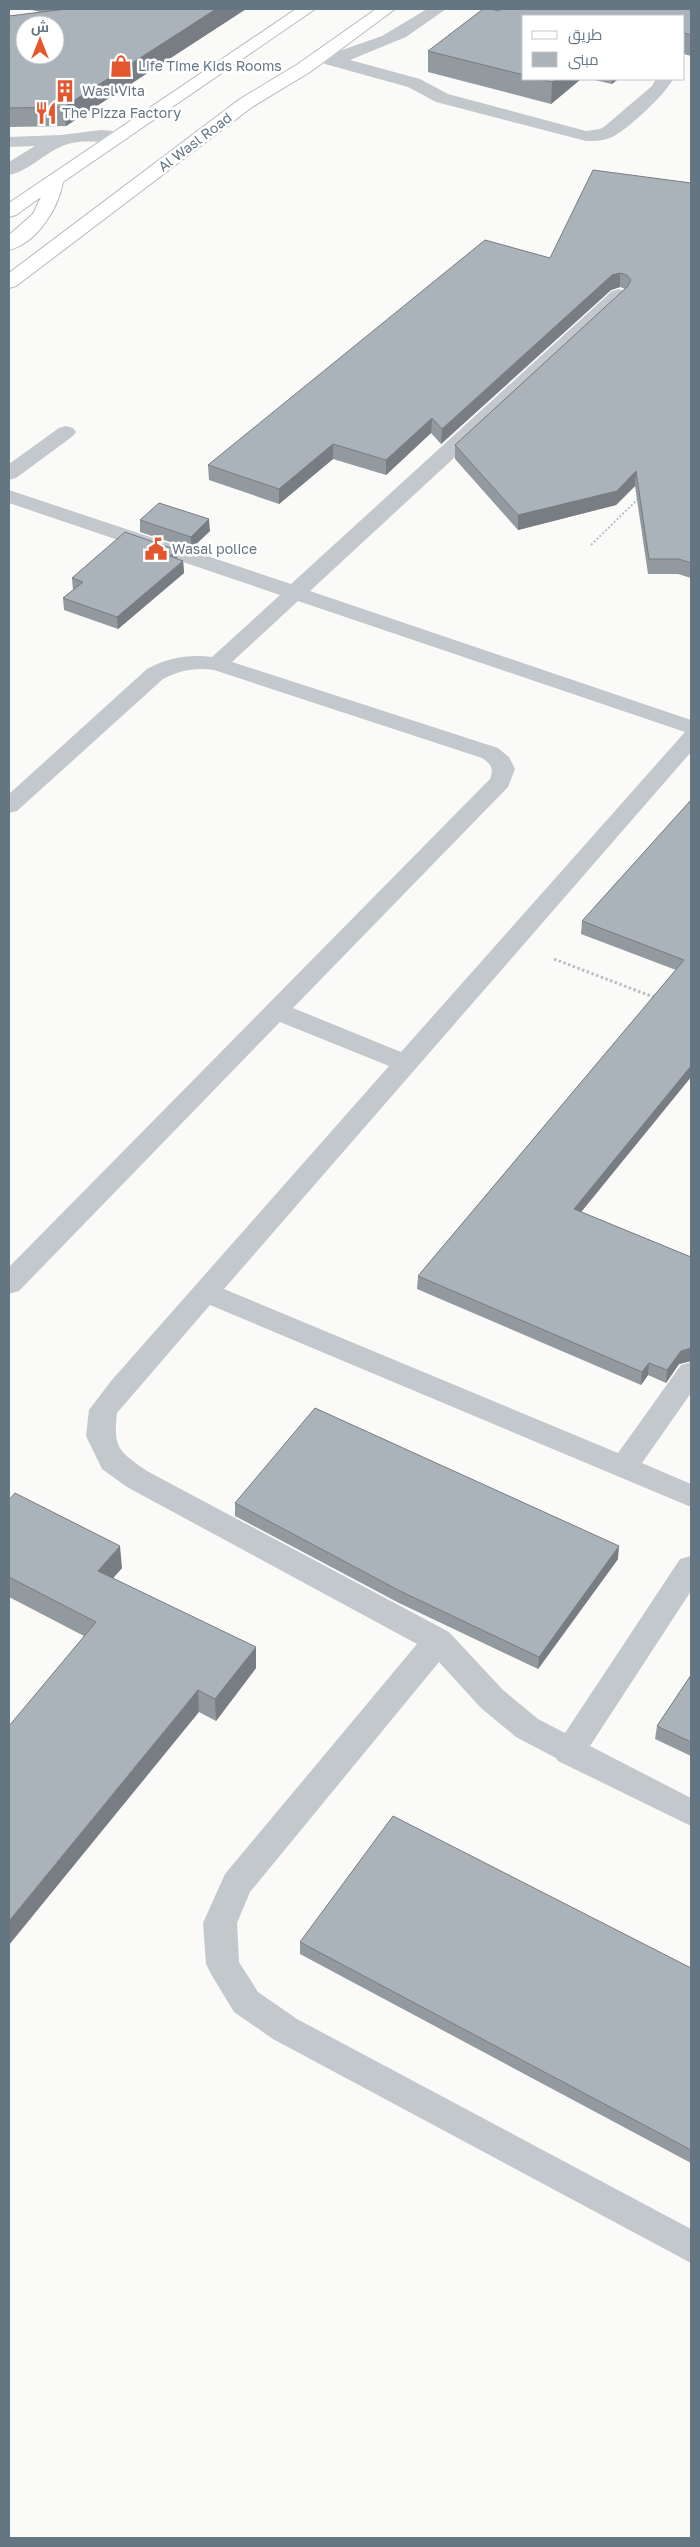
<svg xmlns="http://www.w3.org/2000/svg" width="700" height="2547" font-family="'Golos Text',Cairo,sans-serif">
	<style>
		.lines { fill: none; stroke-linecap: round; stroke-linejoin: round }
		.major-casing { stroke: #b5babe; stroke-width: 2 }
		.path-far1 { stroke: #bbbfc2; stroke-width: 2; stroke-dasharray: 2 2; stroke-linecap: butt }
		.path { stroke: #bbbfc2; stroke-width: 3; stroke-dasharray: 2.5 2.5; stroke-linecap: butt }
		.minor { fill: #c3c8cc; fill-rule: evenodd }
		.major { fill: #fff; fill-rule: evenodd }
		.wall { fill: #929a9f }
		.shaded-wall { fill: #777d82 }
		.building { fill: #aab3b9; stroke: #777d82; fill-rule: evenodd }
		.labels { text-anchor: middle; stroke-width: 5; stroke-linejoin: round; paint-order: stroke }
		.far-poi-label { font-size: 14px; fill: #657683; stroke: #fff; text-anchor: start }
		.far-street-label { font-size: 14px; fill: #657683; stroke: #fff }
	</style>
	<rect width="100%" height="100%" fill="#fafaf8"/>
	<g class="lines">
		<defs>
			<g id="major">
				<path d="M296,9H315L63,182C58,209 37,243 9,250V235L33,214L41,197L16,215L9,217V203Z"/>
				<polygon points="376,9 395,9 310,72 252,107 16,286 9,288 9,273 240,99 298,64"/>
			</g>
		</defs>
		<use href="#major" class="major-casing"/>
		<polyline class="path-far1" points="591,545 640,497"/>
		<polyline class="path" points="554,959 656,998"/>
		<g class="minor">
			<path d="M427,9H446L406,37L350,60L420,79L448,94L586,131L600,129L605,126L652,86L656,79H673C667,93 624,133 610,138C602,141 594,141 586,141L436,102L408,87L325,64L322,60L325,56L382,36Z"/>
			<path d="M101,130L127,132L130,136L127,140C108,145 87,138 68,144C47,150 30,171 9,175V162L35,146L9,147V137L61,135Z"/>
			<path d="M619,289L626,291L629,295L626,299L310,591L691,720V752L224,1289L618,1453L681,1365L691,1362V1393L642,1463L691,1484V1507L210,1305L117,1413C113,1449 119,1451 147,1471L449,1632L503,1690L538,1719L565,1733L680,1559L691,1556V1591L590,1746L691,1798V1826L558,1761L556,1758L516,1737L481,1708L439,1662L250,1892L237,1923L239,1962L258,1992L297,2019L691,2229V2263L273,2039L234,2012L211,1974L206,1964L203,1923L225,1874L417,1644L127,1487L102,1469L86,1436L89,1410L111,1381L389,1066L280,1022L19,1291L9,1294V1267L490,779C494,768 491,764 482,758L214,670C195,667 180,670 163,679L17,811L9,813V794L147,669C167,658 189,654 212,657L280,595L9,503V490L291,584L612,291ZM298,601L685,732L401,1052L293,1008L508,787L515,769L509,757L498,748L232,662Z"/>
			<polygon points="66,426 73,428 76,432 73,436 16,478 9,480 9,464 59,428"/>
		</g>
		<use href="#major" class="major"/>
	</g>
	<g class="wall">
		<polygon points="28,9 246,9 66,126 9,127 9,16 40,12"/>
		<polygon points="691,9 691,56 684,54 684,16 524,16 524,79 581,79 551,104 428,72 428,51 499,11"/>
		<polygon points="590,79 618,79 612,84"/>
		<polygon points="691,183 691,578 678,574 648,574 635,486 616,505 518,530 455,459 455,445 625,289 620,287 611,290 441,444 431,433 386,475 333,459 279,504 209,480 208,465 550,258"/>
		<polygon points="140,520 210,531 191,549 140,532"/>
		<polygon points="177,550 177,559 183,561 184,573 118,629 64,610 63,598 73,590 72,578"/>
		<polygon points="691,800 691,1077 581,1212 691,1257 691,1361 679,1364 666,1383 648,1375 641,1385 417,1289 418,1276 676,970 581,934 582,921"/>
		<polygon points="9,1500 122,1568 113,1578 256,1668 216,1721 199,1712 84,1636 9,1597"/>
		<polygon points="235,1503 618,1559 538,1669 399,1603 235,1516"/>
		<polygon points="691,1675 691,1756 655,1739 657,1726"/>
		<polygon points="300,1942 691,1968 691,2163 300,1954"/>
	</g>
	<g class="shaded-wall">
		<polygon points="216,9 246,9 66,126 64,107"/>
		<polygon points="557,79 581,79 551,104 552,82"/>
		<polygon points="612,79 618,79 612,84"/>
		<polygon points="620,273 620,287 611,290 441,444 442,429 612,275"/>
		<polygon points="432,418 431,433 386,475 386,460"/>
		<polygon points="333,444 333,459 279,504 279,489"/>
		<polygon points="636,471 635,486 616,505 518,530 518,515"/>
		<polygon points="209,519 210,531 191,549 191,537"/>
		<polygon points="177,550 177,562 170,556"/>
		<polygon points="183,561 184,573 118,629 117,617"/>
		<polygon points="691,1066 691,1077 573,1222 574,1209"/>
		<polygon points="691,1348 691,1361 679,1364 666,1383 667,1370 681,1351"/>
		<polygon points="649,1363 648,1375 641,1385 642,1372"/>
		<polygon points="120,1546 122,1568 100,1593 98,1571"/>
		<polygon points="619,1546 618,1559 538,1669 539,1657"/>
		<polygon points="256,1647 256,1668 216,1721 215,1699"/>
		<polygon points="198,1690 199,1712 9,1945 9,1921"/>
	</g>
	<g class="building">
		<path d="M67,9H216L64,107L9,108V16ZM25,25H55V55H25Z"/>
		<polygon points="483,9 490,9 499,11 502,9 691,9 691,35 684,33 684,16 524,16 524,75 428,51"/>
		<polygon points="538,79 557,79 552,82"/>
		<polygon points="593,170 691,183 691,563 679,559 649,559 636,471 617,491 518,515 455,445 628,286 631,280 627,275 620,273 612,275 442,429 432,418 386,460 333,444 279,489 208,465 485,240 550,258"/>
		<polygon points="159,503 209,519 191,537 140,520"/>
		<polygon points="125,532 177,550 170,556 183,561 117,617 63,598 83,582 72,578"/>
		<polygon points="691,800 691,1066 574,1209 691,1257 691,1348 681,1351 667,1370 649,1363 642,1372 418,1276 684,960 582,921"/>
		<polygon points="315,1408 619,1546 539,1657 400,1591 235,1503"/>
		<polygon points="15,1493 120,1546 98,1571 256,1647 215,1699 198,1690 9,1921 9,1726 96,1622 9,1577 9,1500"/>
		<polygon points="691,1675 691,1742 657,1726"/>
		<polygon points="393,1816 691,1968 691,2150 300,1942"/>
	</g>
	<defs>
		<symbol id="shop-bare" viewBox="-9 -9 18 18"><path d="M-5-2.5h2.3a2.7 3.5 0 0 1 5.4 0H5L5.5 6h-11ZM-1.5-2.5h3a1.5 2.3 0 0 0-3 0Z" fill="#e4572e" stroke="#fff" stroke-width="2.5" paint-order="stroke"/></symbol>
		<symbol id="building-bare" viewBox="-9 -9 18 18"><path d="M-4-6H4V6H1V3H-1V6H-4ZM-2.5-4.3h1.7v1.8h-1.7ZM.8-4.3h1.7v1.8H.8ZM-2.5-1h1.7V.8h-1.7ZM.8-1h1.7V.8H.8Z" fill="#e4572e" stroke="#fff" stroke-width="2.5" paint-order="stroke"/></symbol>
		<symbol id="restaurant-bare" viewBox="-9 -9 18 18"><path d="M-5-6h1v4h1v-4h1v4h1v-4h1v5L-1.5 .5V6h-2V.5L-5-1ZM5-6V6H3V1.5H1.5Q1.5-4 5-6Z" fill="#e4572e" stroke="#fff" stroke-width="2.5" paint-order="stroke"/></symbol>
		<symbol id="civic-bare" viewBox="-9 -9 18 18"><path d="M-.6-6.5H3V-4.5H.6V-3L4-1V1h2V6H-6V1h2V-1L-.6-3ZM-1.2 2.5V6h2.4V2.5Z" fill="#e4572e" stroke="#fff" stroke-width="2.5" paint-order="stroke"/></symbol>
	</defs>
	<g fill-rule="evenodd">
		<use href="#shop-bare" x="105" y="50" width="32" height="32"/>
		<use href="#building-bare" x="49" y="75" width="32" height="32"/>
		<use href="#restaurant-bare" x="30" y="97" width="32" height="32"/>
		<use href="#civic-bare" x="140" y="533" width="32" height="32"/>
	</g>
	<g class="labels">
		<g class="far-poi-label">
			<text x="138" y="71">Life Time Kids Rooms</text>
			<text x="82" y="96">Wasl Vita</text>
			<text x="62" y="118">The Pizza Factory</text>
			<text x="172" y="554">Wasal police</text>
		</g>
		<g class="far-street-label">
			<text transform="translate(195 142) rotate(-37)" y="5">Al Wasl Road</text>
		</g>
	</g>
	<rect width="700" height="2547" fill="none" stroke="#657683" stroke-width="20"/>
	<rect x="522" y="15" width="162" height="65" fill="#ffffff" stroke="#c1c8cd"/>
	<rect x="532" y="31" width="25" height="8" fill="#ffffff" stroke="#c1c8cd"/>
	<text x="568" y="40" font-size="15" fill="#657683">طريق</text>
	<rect x="532" y="52" width="25" height="15" fill="#aab3b9" stroke="#c1c8cd"/>
	<text x="568" y="65" font-size="15" fill="#657683">مبنى</text>
	<g transform="translate(40 40)"><circle r="24" fill="#ffffff" stroke="#c1c8cd"/>
	<path d="M0-4L9 19L0 12L-9 19Z" fill="#e4572e"/>
	<text y="-8" font-size="14" font-weight="bold" text-anchor="middle" fill="#657683">ش</text>
	</g>
</svg>
